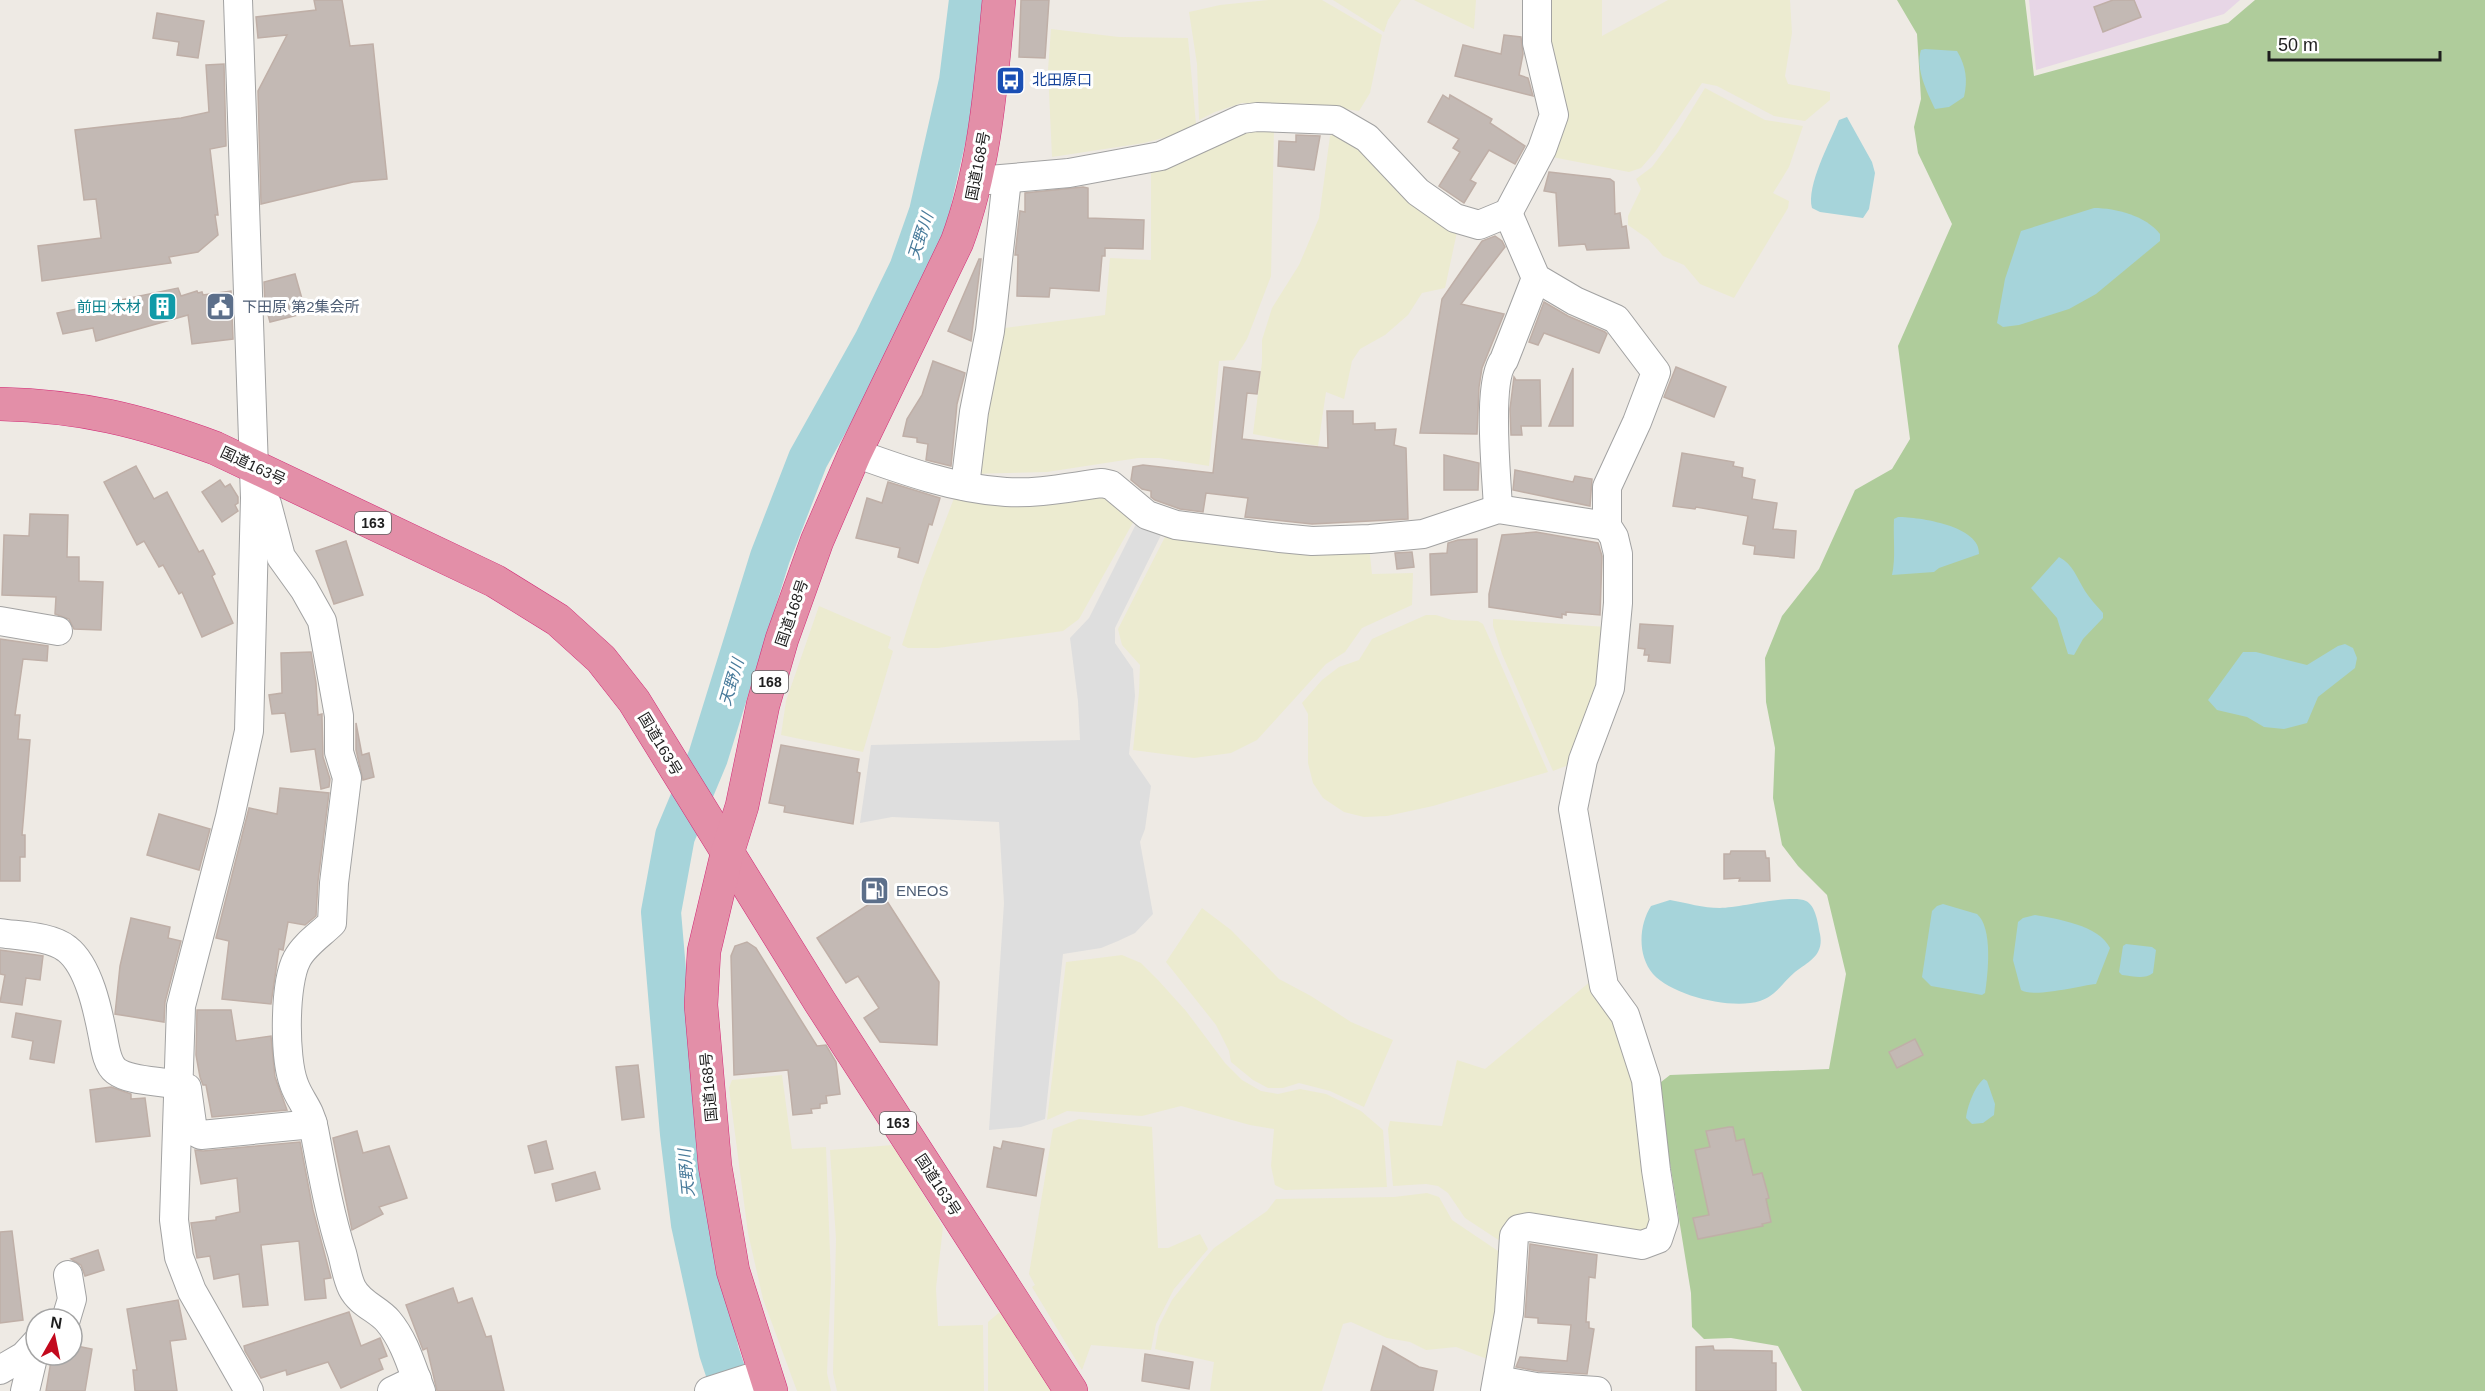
<svg xmlns="http://www.w3.org/2000/svg" width="2485" height="1391" font-family="Helvetica,'Noto Sans JP',sans-serif">
	<style>
		.industrial { fill: #e7d6e6 }
		.farmland { fill: #ecebd0 }
		.forest { fill: #afcc9b }
		.parking { fill: #dedede }
		.water { fill: #a6d4da }
		.lines { fill: none; stroke-linecap: round; stroke-linejoin: round }
		.river { stroke: #a6d4da; stroke-width: 40 }
		.building { fill: #c3b9b4; stroke: #bfafa7; stroke-width: 1.5 }
		.minor-casing { stroke: #a2a2a2; stroke-width: 30 }
		.highway-casing { stroke: #d22c77; stroke-width: 34 }
		.minor { stroke: #fff; stroke-width: 28 }
		.highway { stroke: #e38fa8; stroke-width: 33 }
		.labels { text-anchor: middle; stroke-width: 6; stroke-linejoin: round; paint-order: stroke }
		.shield { fill: #fff; stroke: #626262; stroke-width: 1.5 }
		.shield-label { font-size: 14px; font-weight: bold; fill: #1e1e1e }
		.transit-label { font-size: 15px; fill: #164399; stroke: #fff; text-anchor: start }
		.street-label { font-size: 15px; fill: #1e1e1e; stroke: #fff }
		.culture-label { font-size: 15px; fill: #0d838f; stroke: #fff; text-anchor: end }
		.service-label { font-size: 15px; fill: #4e5e75; stroke: #fff; text-anchor: start }
		.water-label { font-size: 16px; font-style: italic; fill: #487a9a; stroke: #fff }
	</style>
	<rect width="100%" height="100%" fill="#eeeae4"/>
	<polygon class="industrial" points="2029,0 2240,0 2224,14 2036,70"/>
	<g class="farmland">
		<polygon points="1268,0 1322,0 1382,35 1370,93 1359,111 1316,105 1242,103 1215,112 1199,120 1197,64 1189,12 1220,5"/>
		<polygon points="1333,0 1401,0 1388,20 1384,32"/>
		<polygon points="1414,0 1476,0 1474,29 1432,9"/>
		<polygon points="1544,0 1602,0 1602,36 1668,0 1790,0 1792,33 1785,76 1788,84 1830,92 1830,100 1805,121 1774,116 1717,86 1702,83 1655,152 1641,168 1629,172 1547,156"/>
		<polygon points="1051,29 1119,37 1188,38 1196,124 1174,135 1144,143 1052,157 1048,70"/>
		<polygon points="1705,88 1765,120 1803,126 1789,167 1773,193 1789,201 1788,208 1734,298 1700,284 1684,265 1663,256 1648,239 1628,225 1628,216 1641,189 1636,179 1652,167 1678,132"/>
		<polygon points="1243,128 1274,128 1271,276 1247,339 1234,360 1219,361 1209,466 1159,458 1138,458 1047,472 971,474 997,329 1105,315 1110,258 1151,260 1151,169"/>
		<polygon points="1339,131 1457,232 1445,288 1422,293 1408,315 1385,335 1360,349 1352,361 1344,399 1326,392 1318,446 1253,434 1262,362 1262,340 1272,308 1299,265 1319,218 1330,136"/>
		<polygon points="956,493 1105,494 1135,519 1079,619 1063,631 938,648 908,648 902,645 923,579"/>
		<polygon points="1167,533 1369,546 1372,574 1413,573 1412,605 1362,628 1345,652 1326,664 1257,740 1231,753 1194,758 1133,750 1139,692 1140,665 1122,645 1118,629"/>
		<polygon points="819,606 891,637 888,648 893,651 863,752 781,735 786,701"/>
		<polygon points="1426,615 1436,615 1452,620 1478,621 1483,624 1548,772 1433,806 1387,816 1364,817 1344,812 1323,798 1313,783 1308,763 1308,714 1302,703 1322,680 1339,667 1359,660 1372,639"/>
		<polygon points="1493,619 1606,627 1604,666 1571,764 1553,771 1502,654 1493,626"/>
		<polygon points="1202,908 1231,930 1279,979 1311,996 1351,1022 1393,1040 1364,1107 1330,1091 1299,1083 1283,1088 1268,1088 1253,1080 1231,1062 1229,1051 1216,1025 1166,962"/>
		<polygon points="1122,955 1141,963 1158,980 1186,1011 1225,1063 1242,1080 1261,1091 1278,1094 1300,1089 1326,1094 1361,1111 1383,1130 1387,1187 1285,1190 1275,1185 1271,1166 1274,1129 1250,1125 1181,1106 1142,1116 1067,1111 1047,1120 1066,962"/>
		<polygon points="1591,981 1616,1011 1637,1084 1655,1230 1503,1243 1465,1218 1448,1193 1438,1186 1426,1184 1393,1186 1388,1129 1390,1121 1442,1126 1457,1060 1485,1069"/>
		<polygon points="782,1075 792,1149 826,1147 831,1279 827,1373 831,1391 797,1391 763,1299 748,1233 729,1088 732,1080"/>
		<polygon points="1079,1119 1152,1127 1158,1248 1168,1248 1200,1234 1208,1249 1174,1289 1156,1324 1151,1350 1091,1345 1082,1370 1032,1287 1035,1285 1029,1274 1053,1129"/>
		<polygon points="893,1145 943,1227 936,1288 938,1326 983,1325 984,1391 837,1391 833,1373 836,1239 830,1150"/>
		<polygon points="1427,1193 1439,1197 1452,1220 1501,1253 1495,1362 1456,1347 1426,1350 1410,1342 1387,1338 1351,1322 1343,1324 1322,1391 1210,1391 1214,1362 1155,1349 1159,1326 1172,1300 1202,1262 1214,1248 1267,1211 1276,1199 1394,1197"/>
		<polygon points="1001,1311 1053,1391 988,1391 988,1322"/>
	</g>
	<polygon class="forest" points="1897,0 2025,0 2034,76 2228,23 2255,0 2485,0 2485,1391 1802,1391 1778,1346 1731,1338 1704,1339 1692,1327 1691,1293 1661,1108 1661,1082 1670,1075 1829,1069 1846,974 1827,895 1798,866 1782,845 1773,798 1775,748 1766,702 1765,658 1782,616 1819,569 1855,490 1892,469 1910,439 1898,346 1952,224 1918,153 1914,127 1921,99 1917,34"/>
	<polygon class="parking" points="1138,520 1163,531 1115,628 1115,643 1133,669 1135,696 1129,754 1151,786 1145,829 1140,842 1153,914 1135,933 1118,941 1101,948 1063,954 1045,1119 1021,1127 989,1130 1004,903 999,822 892,817 860,823 871,745 1080,740 1078,701 1070,638 1089,618"/>
	<g class="water">
		<path d="M1925,49L1957,51C1966,66 1968,80 1964,97L1949,107L1935,109C1927,92 1915,68 1921,50Z"/>
		<path d="M1847,117L1872,162L1875,173L1869,209L1863,218L1820,212L1812,208C1806,186 1830,142 1839,120Z"/>
		<path d="M2094,208C2116,208 2146,216 2160,234V241L2096,294L2069,309L2019,325L2003,327L1997,323L2005,279L2021,231Z"/>
		<path d="M1898,517C1919,517 1981,526 1979,554L1939,568L1934,572L1892,575C1896,558 1893,538 1894,519Z"/>
		<path d="M2059,557C2073,564 2077,578 2085,591C2090,599 2097,606 2103,613V618L2083,639L2074,655L2068,654L2057,618L2031,588Z"/>
		<polygon points="2345,644 2353,648 2357,658 2355,668 2318,697 2307,723 2284,729 2264,727 2247,717 2217,710 2208,700 2243,652 2256,652 2307,665 2338,646"/>
		<path d="M1670,900C1687,903 1703,908 1720,908C1740,908 1791,894 1806,901C1816,906 1818,924 1820,934C1824,955 1810,961 1795,972C1783,982 1776,996 1760,1001C1732,1010 1673,996 1653,974C1637,955 1639,925 1651,906Z"/>
		<path d="M1943,904L1977,914C1993,928 1988,973 1985,993L1982,995L1931,986L1922,977L1932,911L1937,906Z"/>
		<path d="M2035,915C2057,919 2099,925 2110,948L2096,984C2078,986 2034,998 2021,990L2013,960L2018,922L2023,918Z"/>
		<path d="M2126,944L2152,947L2156,950L2153,973C2144,980 2133,976 2122,975L2119,972L2123,946Z"/>
		<path d="M1984,1079L1987,1081L1995,1104L1994,1115L1983,1123L1972,1124L1966,1118C1967,1107 1975,1085 1984,1079Z"/>
	</g>
	<g class="lines">
		<polyline class="river" points="732,1391 719,1352 691,1224 680,1134 661,912 675,836 708,757 770,557 808,459 874,341 909,269 929,212 959,81 969,0"/>
	</g>
	<g class="building">
		<polygon points="314,0 342,0 350,46 373,44 387,179 353,182 261,204 258,91 287,35 258,38 256,17 316,10"/>
		<polygon points="1021,0 1049,0 1045,58 1019,57"/>
		<polygon points="2113,0 2134,0 2141,17 2103,32 2094,7"/>
		<polygon points="157,13 204,21 198,58 177,55 179,42 153,38"/>
		<polygon points="1504,35 1521,37 1523,54 1519,75 1528,78 1533,96 1455,76 1463,45 1501,54"/>
		<polygon points="224,64 226,146 210,149 218,215 215,215 218,235 198,252 169,257 171,263 42,281 38,246 101,238 96,199 84,200 75,130 181,118 209,112 206,65"/>
		<polygon points="1443,95 1449,99 1450,95 1492,119 1490,123 1525,146 1515,164 1489,150 1470,180 1476,183 1464,203 1439,186 1460,152 1453,148 1459,139 1428,122"/>
		<polygon points="1296,135 1320,136 1314,170 1278,166 1279,141 1296,142"/>
		<polygon points="1549,172 1610,179 1614,182 1615,214 1620,213 1622,227 1626,226 1629,248 1587,250 1585,244 1559,246 1556,193 1544,191"/>
		<polygon points="1083,187 1088,188 1088,218 1144,220 1143,249 1105,248 1105,256 1102,256 1099,291 1050,288 1049,297 1017,296 1018,255 1015,255 1020,211 1025,212 1025,193"/>
		<polygon points="1495,236 1502,241 1505,247 1461,304 1504,314 1482,368 1479,387 1477,434 1420,433 1442,299 1482,241"/>
		<polygon points="979,259 981,259 971,341 948,331"/>
		<polygon points="295,274 306,313 270,322 265,304 264,282"/>
		<polygon points="178,288 181,296 197,291 198,293 202,292 203,295 231,291 233,339 192,344 188,315 96,341 93,328 63,334 57,313"/>
		<polygon points="1544,302 1568,316 1605,332 1607,334 1599,353 1544,333 1538,345 1529,342"/>
		<polygon points="933,361 965,373 957,404 951,466 926,460 928,444 917,442 917,438 903,436 907,419 922,395"/>
		<polygon points="1224,367 1260,372 1257,394 1247,393 1242,439 1328,448 1327,411 1353,411 1353,424 1375,423 1375,430 1396,429 1394,445 1406,448 1408,519 1312,524 1245,517 1248,498 1206,493 1203,512 1180,509 1155,500 1151,497 1151,491 1142,489 1131,480 1133,467 1143,465 1213,473"/>
		<polygon points="1676,367 1726,387 1714,417 1664,397"/>
		<polygon points="1573,368 1573,426 1549,426"/>
		<polygon points="1514,377 1516,380 1540,380 1541,426 1521,426 1522,435 1511,435 1510,409"/>
		<polygon points="1682,453 1734,462 1733,466 1743,468 1742,477 1755,480 1752,499 1777,503 1773,529 1796,531 1794,558 1754,554 1755,546 1743,544 1748,516 1696,507 1695,509 1673,506"/>
		<polygon points="1444,455 1479,463 1478,490 1444,490"/>
		<polygon points="136,466 154,499 167,492 199,552 203,550 215,574 212,576 233,623 202,637 182,592 179,594 163,565 159,567 144,541 137,545 104,482"/>
		<polygon points="1515,470 1573,482 1575,476 1592,479 1590,506 1513,490"/>
		<polygon points="220,480 225,487 230,484 238,497 238,503 235,505 238,511 222,522 202,492"/>
		<polygon points="888,482 940,498 932,525 929,524 918,563 898,557 900,548 856,538 867,498 882,503"/>
		<polygon points="30,514 68,515 67,557 79,557 79,581 103,582 101,630 74,629 69,619 55,614 56,597 2,595 4,535 29,536"/>
		<polygon points="1536,532 1598,543 1602,556 1600,615 1566,612 1566,615 1562,614 1562,618 1489,607 1489,594 1502,535"/>
		<polygon points="1477,539 1477,592 1431,595 1430,554 1447,553 1448,543 1458,540"/>
		<polygon points="346,541 363,595 334,604 316,551"/>
		<polygon points="1412,552 1414,567 1397,569 1395,553"/>
		<polygon points="1640,624 1673,626 1670,663 1648,661 1649,655 1644,655 1645,649 1638,648"/>
		<polygon points="0,639 48,646 47,661 23,659 15,715 20,715 18,739 30,740 22,835 25,835 25,857 20,857 20,881 0,881"/>
		<polygon points="311,652 316,683 318,715 322,714 322,717 323,757 330,779 329,787 321,789 315,749 291,752 285,713 272,714 269,695 282,693 281,653"/>
		<polygon points="356,723 362,755 369,753 374,777 363,780 356,750"/>
		<polygon points="781,745 859,759 857,772 860,773 853,824 784,812 785,806 769,803"/>
		<polygon points="280,788 329,793 318,881 316,916 305,925 288,922 283,950 279,949 271,1004 222,999 229,941 216,938 249,808 277,814"/>
		<polygon points="159,814 210,829 199,870 147,855"/>
		<polygon points="1731,851 1765,851 1766,858 1769,858 1770,881 1739,881 1740,878 1724,879 1724,854 1730,854"/>
		<polygon points="883,895 939,982 937,1045 880,1042 864,1018 879,1008 858,976 846,983 817,938"/>
		<polygon points="131,918 170,927 168,938 181,941 165,1002 164,1022 115,1014 120,966"/>
		<polygon points="747,942 756,948 817,1046 826,1045 836,1062 840,1094 826,1096 827,1103 820,1104 820,1108 811,1109 812,1113 793,1115 788,1070 734,1075 731,956 735,946"/>
		<polygon points="0,950 43,956 40,980 26,978 22,1005 0,1002 5,975 0,974"/>
		<polygon points="197,1010 231,1010 236,1041 271,1036 275,1077 287,1110 212,1117 206,1085 203,1085 200,1077 196,1055"/>
		<polygon points="16,1013 61,1021 54,1063 30,1059 33,1041 12,1037"/>
		<polygon points="1915,1039 1923,1055 1897,1068 1889,1052"/>
		<polygon points="638,1065 644,1117 622,1120 616,1067"/>
		<polygon points="111,1087 131,1094 131,1099 145,1098 150,1136 96,1142 90,1090"/>
		<polygon points="1729,1127 1733,1127 1736,1141 1744,1139 1753,1175 1762,1173 1769,1198 1766,1199 1771,1222 1762,1224 1763,1226 1698,1239 1693,1218 1709,1215 1695,1150 1710,1147 1706,1131"/>
		<polygon points="357,1131 363,1153 389,1146 407,1198 379,1207 383,1214 352,1230 333,1138"/>
		<polygon points="546,1141 553,1169 535,1173 528,1146"/>
		<polygon points="1003,1141 1044,1149 1036,1196 987,1187 994,1147 1001,1149"/>
		<polygon points="300,1142 313,1210 331,1278 324,1279 326,1298 305,1300 299,1241 261,1245 268,1305 243,1307 239,1274 214,1279 210,1256 197,1258 191,1223 216,1220 216,1217 240,1212 237,1178 201,1184 195,1150 203,1151"/>
		<polygon points="595,1172 600,1189 556,1201 552,1184"/>
		<polygon points="12,1231 23,1320 0,1323 0,1232"/>
		<polygon points="1530,1244 1597,1255 1595,1278 1589,1277 1586,1322 1589,1322 1589,1328 1594,1329 1587,1374 1538,1371 1516,1367 1520,1357 1567,1361 1571,1325 1538,1323 1538,1318 1525,1317"/>
		<polygon points="98,1250 104,1270 85,1276 81,1265 71,1259"/>
		<polygon points="453,1288 458,1303 472,1298 486,1337 491,1336 504,1391 437,1391 427,1348 423,1350 406,1305"/>
		<polygon points="178,1300 186,1339 170,1341 177,1391 135,1391 133,1370 137,1370 127,1309"/>
		<polygon points="349,1312 361,1346 380,1338 387,1356 379,1359 383,1369 341,1388 328,1362 287,1375 286,1370 261,1378 245,1351 244,1346"/>
		<polygon points="72,1345 92,1349 85,1391 46,1391 52,1355 72,1355"/>
		<polygon points="1383,1346 1419,1367 1437,1371 1433,1391 1371,1391"/>
		<polygon points="1713,1346 1714,1350 1772,1351 1772,1363 1776,1363 1776,1391 1696,1391 1696,1347"/>
		<polygon points="1145,1354 1193,1362 1189,1389 1142,1381"/>
	</g>
	<g class="lines">
		<defs>
			<g id="minor">
				<polyline points="238,0 255,498 249,731 230,817 181,1006 174,1220 179,1257 192,1291 249,1391"/>
				<polyline points="977,181 1069,173 1161,156 1242,119 1257,117 1336,120 1367,138 1418,192 1455,218 1479,225 1508,213 1542,149 1554,115 1537,43 1537,0"/>
				<path d="M855,453C902,470 955,489 1006,492C1038,494 1070,487 1102,483L1111,485L1147,515L1176,525L1280,538L1312,541L1370,539L1423,534L1498,509L1607,526"/>
				<polyline points="965,486 974,412 990,331 1007,179"/>
				<path d="M256,499L267,504L281,557L304,589L322,621L339,716V752L347,778L334,883L332,923C321,934 304,945 297,959C284,983 284,1058 294,1084C300,1101 310,1108 314,1129C322,1171 329,1212 342,1253C345,1264 347,1278 352,1288C360,1304 378,1309 388,1321C405,1341 412,1368 421,1391"/>
				<path d="M1498,509C1497,478 1486,382 1504,360L1536,278"/>
				<polyline points="0,621 58,631"/>
				<path d="M0,933C20,936 51,936 67,949C89,966 98,1011 103,1037C105,1048 107,1064 116,1071C132,1083 168,1080 187,1088L193,1131L201,1135L313,1124"/>
				<polyline points="66,1319 72,1299 68,1275"/>
				<polyline points="0,1370 24,1356 36,1343"/>
				<polyline points="1498,1380 1536,1387 1597,1391"/>
				<polyline points="25,1391 36,1345"/>
				<polyline points="392,1391 417,1379"/>
				<polyline points="709,1391 765,1373"/>
				<polyline points="1495,1391 1509,1313 1514,1236 1519,1229 1529,1227 1642,1245 1658,1239 1664,1221 1656,1170 1646,1080 1625,1015 1604,986 1573,809 1583,760 1610,688 1618,603 1618,554 1614,537 1607,526 1607,487 1637,422 1656,372 1616,319 1575,301 1536,278 1508,213"/>
			</g>
			<g id="highway">
				<path d="M0,404C81,406 139,420 215,448L495,581L558,620L601,659L634,701L820,1002L1071,1391"/>
				<path d="M771,1391L733,1271L715,1166L701,1005L704,951L727,854L742,806L763,705L782,639L817,541L855,453L957,242C986,164 991,82 999,0"/>
			</g>
		</defs>
		<use href="#minor" class="minor-casing"/>
		<use href="#highway" class="highway-casing"/>
		<use href="#minor" class="minor"/>
		<use href="#highway" class="highway"/>
	</g>
	<defs>
		<symbol id="bus-square" viewBox="-11 -11 22 22"><rect x="-9" y="-9" width="18" height="18" rx="4" fill="#1a4fb4" stroke="#fff"/><path d="M-5-6H5V4H4V6H2V4H-2V6H-4V4H-5ZM-3.5-4V0h7V-4ZM-3.5 1.2v1.5H-2V1.2ZM2 1.2v1.5H3.5V1.2Z" fill="#fff"/></symbol>
		<symbol id="building-square" viewBox="-11 -11 22 22"><rect x="-9" y="-9" width="18" height="18" rx="4" fill="#0f9aa8" stroke="#fff"/><path d="M-4-6H4V6H1V3H-1V6H-4ZM-2.5-4.3h1.7v1.8h-1.7ZM.8-4.3h1.7v1.8H.8ZM-2.5-1h1.7V.8h-1.7ZM.8-1h1.7V.8H.8Z" fill="#fff"/></symbol>
		<symbol id="civic-square" viewBox="-11 -11 22 22"><rect x="-9" y="-9" width="18" height="18" rx="4" fill="#5c6f8a" stroke="#fff"/><path d="M-.6-6.5H3V-4.5H.6V-3L4-1V1h2V6H-6V1h2V-1L-.6-3ZM-1.2 2.5V6h2.4V2.5Z" fill="#fff"/></symbol>
		<symbol id="fuel-square" viewBox="-11 -11 22 22"><rect x="-9" y="-9" width="18" height="18" rx="4" fill="#5c6f8a" stroke="#fff"/><path d="M-5.5-6h7V0h2V4h1.3V-2.5L3-4.5l.8-.8L6-3V5H2.5V1h-1V6h-7ZM-4.2-4.7v3.2H.2V-4.7Z" fill="#fff"/></symbol>
	</defs>
	<g fill-rule="evenodd">
		<use href="#bus-square" x="994" y="64" width="33" height="33"/>
		<use href="#building-square" x="146" y="290" width="33" height="33"/>
		<use href="#civic-square" x="204" y="290" width="33" height="33"/>
		<use href="#fuel-square" x="858" y="874" width="33" height="33"/>
	</g>
	<g class="labels">
		<g class="shield">
			<rect x="355" y="512" width="36" height="22" rx="4.5"/>
			<rect x="752" y="671" width="36" height="22" rx="4.5"/>
			<rect x="880" y="1112" width="36" height="22" rx="4.5"/>
		</g>
		<g class="shield-label">
			<text x="373" y="528">163</text>
			<text x="770" y="687">168</text>
			<text x="898" y="1128">163</text>
		</g>
		<g class="transit-label">
			<text x="1032" y="85">北田原口</text>
		</g>
		<g class="street-label">
			<text transform="translate(978 166) rotate(-79)" y="5">国道168号</text>
			<text transform="translate(253 466) rotate(25)" y="5">国道163号</text>
			<text transform="translate(792 613) rotate(-71)" y="5">国道168号</text>
			<text transform="translate(660 744) rotate(59)" y="5">国道163号</text>
			<text transform="translate(709 1087) rotate(-95)" y="5">国道168号</text>
			<text transform="translate(938 1185) rotate(57)" y="5">国道163号</text>
		</g>
		<g class="culture-label">
			<text x="141" y="312">前田 木材</text>
		</g>
		<g class="service-label">
			<text x="242" y="312">下田原 第2集会所</text>
			<text x="896" y="896">ENEOS</text>
		</g>
		<g class="water-label">
			<text transform="translate(920 236) rotate(-72)" y="6">天野川</text>
			<text transform="translate(731 682) rotate(-73)" y="6">天野川</text>
			<text transform="translate(686 1173) rotate(-95)" y="6">天野川</text>
		</g>
	</g>
	<g transform="translate(54 1337) rotate(9)"><circle r="28" fill="#ffffff" stroke="#a5a5a5" stroke-width="1.5"/>
	<path d="M0-4.5L10 22L0 15L-10 22Z" fill="#c3091d"/>
	<text y="-9" font-size="16" font-weight="bold" text-anchor="middle" fill="#1e1e1e">N</text>
	</g>
	<path d="M2269 51v9h171v-9" fill="none" stroke="#1e1e1e" stroke-width="3"/>
	<text x="2278" y="51" font-size="18" fill="#1e1e1e" stroke="#ffffff" stroke-width="4.5" paint-order="stroke">50 m</text>
</svg>
